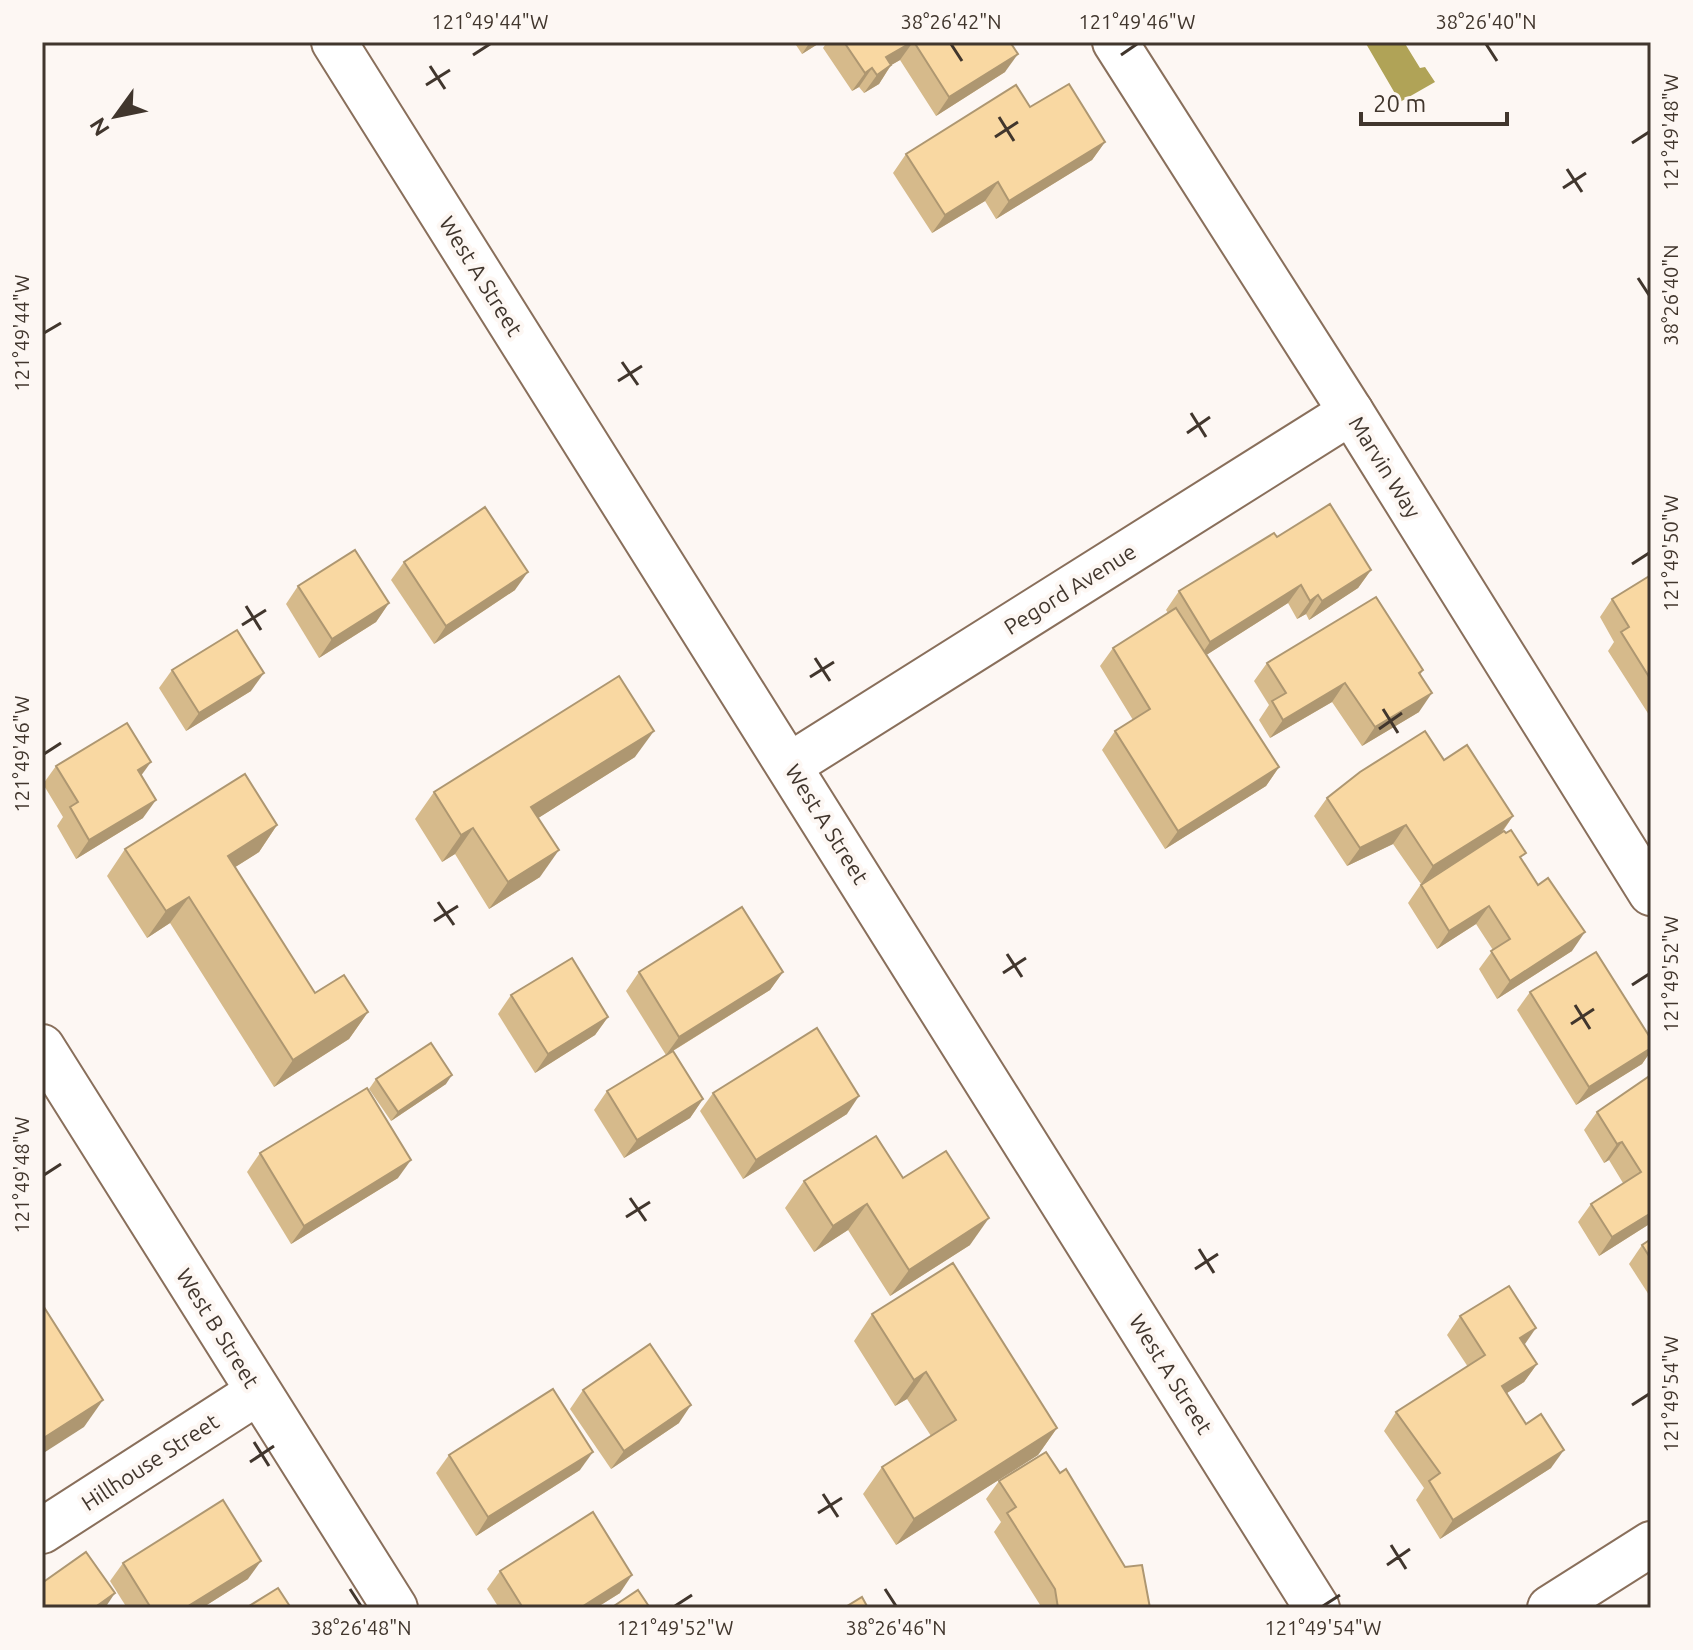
<svg xmlns="http://www.w3.org/2000/svg" width="1693" height="1650" font-family="Ubuntu,sans-serif">
	<style>
		.water { fill: #b0a357 }
		.lines { fill: none; stroke-linecap: round; stroke-linejoin: round }
		.minor-casing { stroke: #896f5b; stroke-width: 48 }
		.major-casing { stroke: #896f5b; stroke-width: 48 }
		.minor { stroke: #fff; stroke-width: 44 }
		.major { stroke: #fff; stroke-width: 44 }
		.wall { fill: #d6ba8b }
		.shaded-wall { fill: #ae9771 }
		.building { fill: #f9d8a2; stroke: #ae9771; stroke-width: 2 }
		.ticks { fill: none; stroke: #41362d; stroke-width: 3 }
		.labels { text-anchor: middle; stroke-width: 8; stroke-linejoin: round; paint-order: stroke }
		.street-label { font-size: 22px; fill: #41362d; stroke: #fdf7f3 }
		.neatline { fill: none; stroke: #41362d; stroke-width: 3 }
		.ticks-label { font-size: 20px; text-anchor: middle; fill: #41362d }
	</style>
	<rect width="100%" height="100%" fill="#fdf7f3"/>
	<polygon class="water" points="1365,42 1404,42 1420,68 1425,67 1435,82 1400,102"/>
	<g class="lines">
		<defs>
			<g id="minor">
				<polyline points="1115,42 1351,412 1651,893"/>
				<polyline points="790,765 1351,412"/>
				<polyline points="42,1047 395,1608"/>
				<polyline points="42,1531 258,1392"/>
				<polyline points="1550,1608 1651,1544"/>
			</g>
			<polyline id="major" points="334,42 1317,1608"/>
		</defs>
		<use href="#minor" class="minor-casing"/>
		<use href="#major" class="major-casing"/>
		<use href="#minor" class="minor"/>
		<use href="#major" class="major"/>
	</g>
	<g class="wall">
		<polygon points="794,42 821,42 802,54"/>
		<polygon points="827,42 1010,42 1005,72 936,116 900,60 891,65 879,84 864,93 859,87 852,91 823,48"/>
		<polygon points="1030,107 1105,142 1092,160 996,219 985,201 932,233 893,173 906,154"/>
		<polygon points="1277,537 1371,570 1358,588 1309,620 1306,614 1297,619 1288,603 1206,655 1279,767 1266,786 1165,849 1102,750 1115,731 1133,720 1100,666 1113,648 1168,613 1166,610 1179,591"/>
		<polygon points="404,562 515,590 434,644 391,580"/>
		<polygon points="1651,575 1651,718 1608,651 1614,642 1600,617 1612,599"/>
		<polygon points="298,586 389,603 376,622 319,658 286,604"/>
		<polygon points="1267,663 1423,670 1420,675 1419,712 1362,746 1332,702 1270,738 1259,720 1269,705 1254,681"/>
		<polygon points="172,670 251,691 186,731 159,688"/>
		<polygon points="635,757 538,818 540,877 489,909 455,854 442,862 415,819 434,792"/>
		<polygon points="1444,760 1513,816 1501,834 1521,859 1572,951 1497,999 1479,969 1493,950 1476,924 1437,949 1408,903 1421,884 1393,844 1347,866 1314,816 1327,798"/>
		<polygon points="56,766 141,776 143,818 76,859 57,826 63,817 43,784"/>
		<polygon points="277,825 259,852 235,867 315,993 368,1012 349,1039 274,1087 170,923 147,938 107,876 125,849"/>
		<polygon points="639,972 783,972 770,990 673,1051 703,1099 690,1118 624,1158 594,1110 607,1091 666,1055 626,991"/>
		<polygon points="1530,992 1651,1039 1651,1051 1642,1064 1576,1105 1517,1010"/>
		<polygon points="511,995 608,1017 595,1035 535,1073 498,1014"/>
		<polygon points="1651,1075 1651,1223 1599,1256 1578,1222 1591,1204 1623,1183 1609,1160 1604,1163 1584,1130 1597,1112"/>
		<polygon points="376,1079 446,1084 391,1121 369,1089"/>
		<polygon points="713,1093 847,1114 743,1179 700,1111"/>
		<polygon points="260,1153 398,1178 291,1244 247,1172"/>
		<polygon points="903,1178 970,1245 890,1296 848,1230 814,1252 785,1208 804,1181"/>
		<polygon points="1651,1239 1651,1294 1649,1295 1629,1264 1642,1245"/>
		<polygon points="872,1314 1057,1428 1038,1455 896,1545 863,1494 882,1467 931,1436 907,1399 895,1406 854,1341"/>
		<polygon points="1460,1316 1525,1345 1537,1364 1524,1382 1507,1393 1551,1468 1440,1539 1416,1500 1424,1488 1384,1431 1396,1412 1468,1367 1447,1335"/>
		<polygon points="583,1390 679,1423 611,1469 570,1409"/>
		<polygon points="449,1455 580,1470 476,1536 436,1473"/>
		<polygon points="999,1481 1150,1608 1042,1608 994,1532 1001,1522 986,1499"/>
		<polygon points="123,1563 248,1579 202,1608 127,1608 110,1581"/>
		<polygon points="500,1571 620,1593 596,1608 499,1608 487,1589"/>
	</g>
	<g class="shaded-wall">
		<polygon points="813,42 821,42 802,54 808,45"/>
		<polygon points="913,42 900,60 876,74 886,57"/>
		<polygon points="1018,54 1005,72 936,116 949,97"/>
		<polygon points="891,65 879,84 864,93 877,75"/>
		<polygon points="872,68 859,87 852,91 865,73"/>
		<polygon points="1105,142 1092,160 996,219 1009,201"/>
		<polygon points="998,182 985,201 932,233 945,215"/>
		<polygon points="1371,570 1358,588 1309,620 1322,601"/>
		<polygon points="528,572 515,590 434,644 446,626"/>
		<polygon points="1301,585 1288,603 1197,661 1210,642"/>
		<polygon points="1318,595 1306,614 1297,619 1310,601"/>
		<polygon points="389,603 376,622 319,658 332,639"/>
		<polygon points="264,673 251,691 186,731 199,713"/>
		<polygon points="1345,683 1332,702 1270,738 1283,720"/>
		<polygon points="1432,693 1419,712 1362,746 1375,727"/>
		<polygon points="654,731 635,757 513,834 531,807"/>
		<polygon points="151,762 138,780 138,770"/>
		<polygon points="1279,767 1266,786 1165,849 1178,831"/>
		<polygon points="156,800 143,818 76,859 89,840"/>
		<polygon points="1513,816 1500,834 1421,884 1433,866"/>
		<polygon points="277,825 259,852 210,883 228,856"/>
		<polygon points="1406,825 1393,844 1347,866 1360,848"/>
		<polygon points="473,828 455,854 442,862 461,835"/>
		<polygon points="559,850 540,877 489,909 508,882"/>
		<polygon points="189,897 170,923 147,938 166,911"/>
		<polygon points="1489,906 1476,924 1437,949 1449,931"/>
		<polygon points="1585,932 1572,951 1497,999 1510,981"/>
		<polygon points="783,972 770,990 666,1055 679,1037"/>
		<polygon points="368,1012 349,1039 274,1087 293,1060"/>
		<polygon points="608,1017 595,1035 535,1073 548,1054"/>
		<polygon points="1651,1048 1651,1051 1642,1064 1576,1105 1589,1087"/>
		<polygon points="452,1075 446,1084 391,1121 398,1112"/>
		<polygon points="859,1096 847,1114 743,1179 756,1160"/>
		<polygon points="703,1099 690,1118 624,1158 637,1140"/>
		<polygon points="1622,1142 1609,1160 1604,1163 1617,1144"/>
		<polygon points="411,1160 398,1178 291,1244 304,1226"/>
		<polygon points="867,1204 848,1230 814,1252 833,1226"/>
		<polygon points="1651,1213 1651,1223 1599,1256 1612,1237"/>
		<polygon points="989,1218 970,1245 890,1296 909,1270"/>
		<polygon points="1536,1328 1523,1347 1520,1338"/>
		<polygon points="1537,1364 1524,1382 1490,1404 1502,1386"/>
		<polygon points="926,1372 907,1399 895,1406 914,1380"/>
		<polygon points="103,1400 84,1427 42,1454 42,1439"/>
		<polygon points="691,1405 679,1423 611,1469 624,1451"/>
		<polygon points="1057,1428 1038,1455 896,1545 914,1519"/>
		<polygon points="1564,1450 1551,1468 1440,1539 1453,1520"/>
		<polygon points="593,1452 580,1470 476,1536 488,1517"/>
		<polygon points="261,1561 248,1579 202,1608 185,1608"/>
		<polygon points="632,1575 620,1593 596,1608 580,1608"/>
		<polygon points="115,1593 105,1608 94,1608"/>
	</g>
	<g class="building">
		<polygon points="844,42 912,42 886,57 891,65 877,75 872,68 865,73"/>
		<polygon points="914,42 1010,42 1018,54 949,97"/>
		<polygon points="1069,84 1105,142 1009,201 998,182 945,215 906,154 1016,85 1030,107"/>
		<polygon points="1330,504 1371,570 1322,601 1318,595 1310,601 1301,585 1210,642 1179,591 1274,533 1277,537"/>
		<polygon points="485,507 528,572 446,626 404,562"/>
		<polygon points="355,550 389,603 332,639 298,586"/>
		<polygon points="1651,575 1651,680 1621,632 1629,627 1612,599"/>
		<polygon points="1376,597 1423,670 1419,673 1432,693 1375,727 1345,683 1283,720 1272,701 1286,693 1267,663"/>
		<polygon points="1176,608 1279,767 1178,831 1115,731 1150,709 1113,648"/>
		<polygon points="237,630 264,673 199,713 172,670"/>
		<polygon points="619,676 654,731 531,807 559,850 508,882 473,828 461,835 434,792"/>
		<polygon points="127,723 151,762 138,770 156,800 89,840 70,807 78,802 56,766"/>
		<polygon points="1425,731 1444,760 1467,745 1513,816 1433,866 1406,825 1360,848 1327,798 1360,772"/>
		<polygon points="245,774 277,825 228,856 315,993 344,975 368,1012 293,1060 189,897 166,911 125,849"/>
		<polygon points="1511,830 1526,853 1520,857 1538,885 1548,878 1585,932 1510,981 1491,951 1510,939 1489,906 1449,931 1421,885 1504,831 1506,833"/>
		<polygon points="742,907 783,972 679,1037 639,972"/>
		<polygon points="1596,952 1651,1039 1651,1048 1589,1087 1530,992"/>
		<polygon points="572,958 608,1017 548,1054 511,995"/>
		<polygon points="817,1028 859,1096 756,1160 713,1093"/>
		<polygon points="431,1043 452,1075 398,1112 376,1079"/>
		<polygon points="673,1051 703,1099 637,1140 607,1091"/>
		<polygon points="1651,1075 1651,1213 1612,1237 1591,1204 1641,1172 1622,1142 1617,1144 1597,1112"/>
		<polygon points="367,1088 411,1160 304,1226 260,1153"/>
		<polygon points="876,1136 903,1178 946,1151 989,1218 909,1270 867,1204 833,1226 804,1181"/>
		<polygon points="1651,1239 1651,1259 1642,1245"/>
		<polygon points="953,1263 1057,1428 914,1519 882,1467 956,1420 926,1372 914,1380 872,1314"/>
		<polygon points="1509,1286 1536,1328 1520,1338 1537,1364 1502,1386 1526,1424 1541,1414 1564,1450 1453,1520 1429,1481 1440,1473 1396,1412 1485,1355 1460,1316"/>
		<polygon points="42,1304 103,1400 42,1439"/>
		<polygon points="650,1344 691,1405 624,1451 583,1390"/>
		<polygon points="553,1389 593,1452 488,1517 449,1455"/>
		<polygon points="1046,1452 1060,1473 1066,1469 1125,1567 1142,1565 1150,1608 1058,1608 1055,1589 1007,1513 1016,1507 999,1481"/>
		<polygon points="223,1500 261,1561 185,1608 151,1608 123,1563"/>
		<polygon points="593,1512 632,1575 580,1608 523,1608 500,1571"/>
		<polygon points="86,1552 115,1593 94,1608 42,1608 42,1583"/>
		<polygon points="278,1588 291,1608 246,1608"/>
		<polygon points="638,1590 650,1608 611,1608"/>
		<polygon points="862,1597 868,1608 844,1608"/>
	</g>
	<path class="ticks" d="M951,44L962,61M1486,44L1497,61M473,55L490,44M1121,55L1137,44M430,66L445,89M426,85L450,70M999,117L1014,141M995,137L1018,122M1632,143L1649,132M1567,169L1582,192M1563,188L1586,173M1638,278L1649,295M44,333L61,323M622,362L638,385M618,381L642,366M1191,413L1206,437M1187,433L1210,417M1632,564L1649,553M246,606L261,630M242,625L266,610M815,658L830,681M810,677L834,662M1383,709L1398,733M1379,729L1402,713M44,754L61,743M438,902L454,925M434,921L458,906M1007,954L1022,977M1003,973L1026,958M1632,985L1649,974M1575,1005L1590,1029M1571,1024L1594,1009M44,1175L61,1164M630,1198L646,1221M626,1217L650,1202M1199,1249L1214,1273M1195,1269L1218,1254M1632,1405L1649,1394M254,1442L269,1466M250,1462L274,1446M823,1494L838,1517M818,1513L842,1498M1391,1545L1406,1569M1387,1565L1410,1549M350,1589L361,1606M885,1589L896,1606M675,1606L692,1595M1323,1606L1340,1595"/>
	<g class="labels">
		<g class="street-label">
			<text transform="translate(481 276) rotate(58)" y="8">West A Street</text>
			<text transform="translate(1385 467) rotate(58)" y="8">Marvin Way</text>
			<text transform="translate(1070 589) rotate(-32)" y="8">Pegord Avenue</text>
			<text transform="translate(827 824) rotate(58)" y="8">West A Street</text>
			<text transform="translate(218 1328) rotate(58)" y="8">West B Street</text>
			<text transform="translate(1171 1374) rotate(58)" y="8">West A Street</text>
			<text transform="translate(150 1462) rotate(-33)" y="8">Hillhouse Street</text>
		</g>
	</g>
	<rect width="1693" height="1650" fill="none" stroke="#fdf7f3" stroke-width="88"/>
	<g transform="translate(116 116) rotate(237)" stroke="#fdf7f3" stroke-width="6" paint-order="stroke">
	<path d="M0-6L14 30L0 20L-14 30Z" fill="#41362d"/>
	<text y="-12" font-size="22" font-weight="bold" text-anchor="middle" fill="#41362d">N</text>
	</g>
	<path d="M1361 112v12h146v-12" fill="none" stroke="#41362d" stroke-width="4"/>
	<text x="1373" y="112" font-size="24" fill="#41362d" stroke="#fdf7f3" stroke-width="6" paint-order="stroke">20 m</text>
	<rect x="44" y="44" width="1605" height="1562" class="neatline"/>
	<g class="ticks-label">
		<text x="490" y="29">121°49'44"W</text>
		<text x="951" y="29">38°26'42"N</text>
		<text x="1137" y="29">121°49'46"W</text>
		<text x="1486" y="29">38°26'40"N</text>
		<text transform="translate(1671 132) rotate(-90)" y="7">121°49'48"W</text>
		<text transform="translate(1671 295) rotate(-90)" y="7">38°26'40"N</text>
		<text transform="translate(22 333) rotate(-90)" y="7">121°49'44"W</text>
		<text transform="translate(1671 553) rotate(-90)" y="7">121°49'50"W</text>
		<text transform="translate(22 754) rotate(-90)" y="7">121°49'46"W</text>
		<text transform="translate(1671 974) rotate(-90)" y="7">121°49'52"W</text>
		<text transform="translate(22 1175) rotate(-90)" y="7">121°49'48"W</text>
		<text transform="translate(1671 1394) rotate(-90)" y="7">121°49'54"W</text>
		<text x="361" y="1635">38°26'48"N</text>
		<text x="675" y="1635">121°49'52"W</text>
		<text x="896" y="1635">38°26'46"N</text>
		<text x="1323" y="1635">121°49'54"W</text>
	</g>
</svg>
